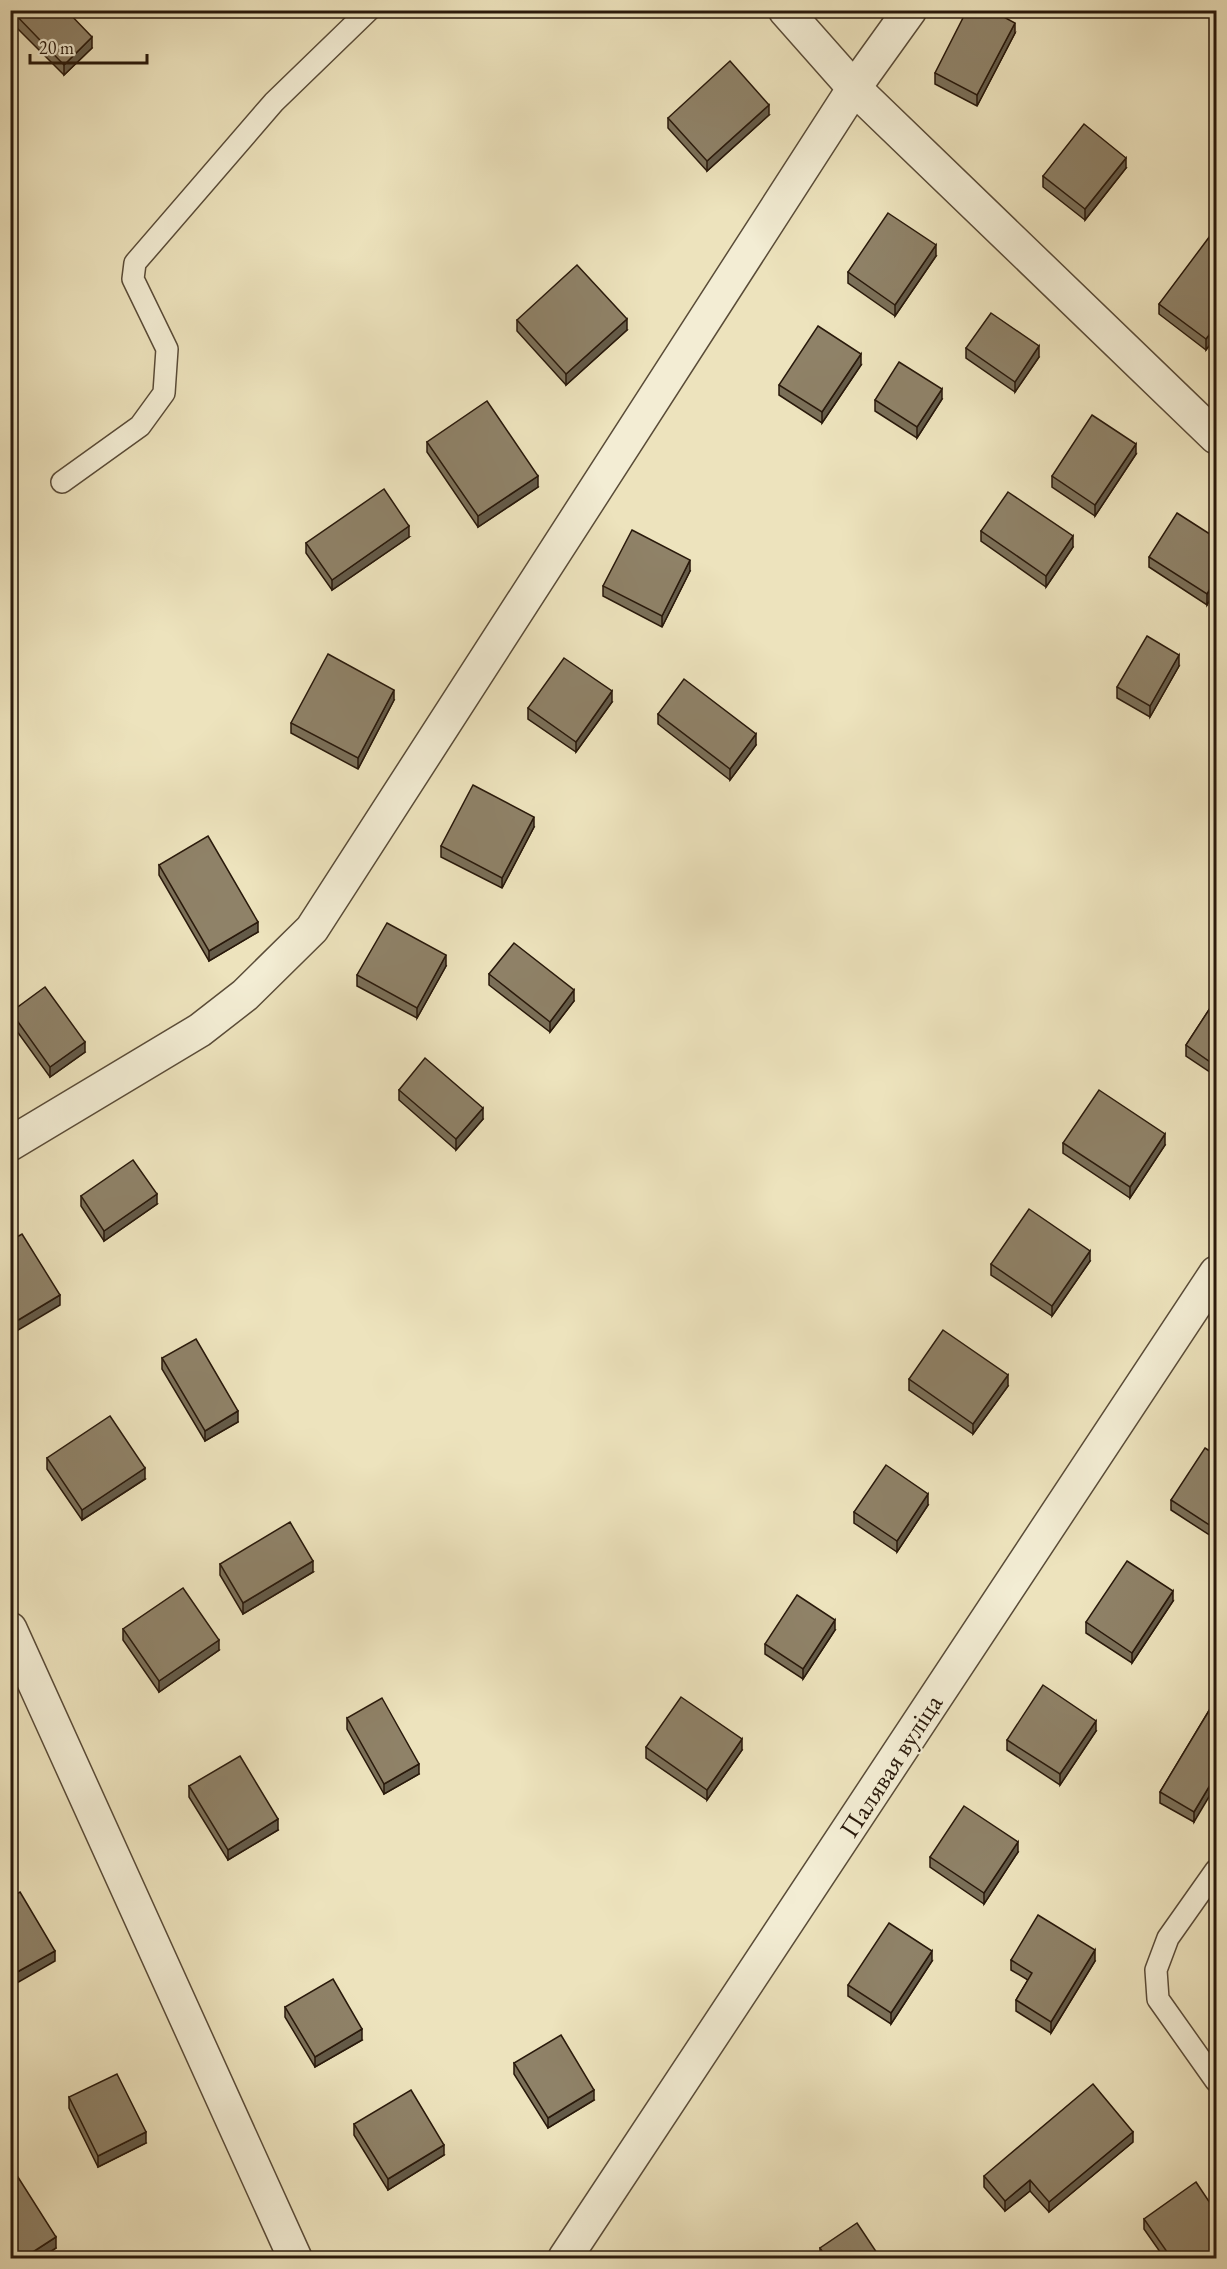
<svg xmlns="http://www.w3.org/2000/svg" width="1227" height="2269" font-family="'EB Garamond',serif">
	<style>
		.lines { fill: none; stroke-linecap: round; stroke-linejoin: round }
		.service-casing { stroke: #5a4c38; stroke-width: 24 }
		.minor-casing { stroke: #5a4c38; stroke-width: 36 }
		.service { stroke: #f3edd4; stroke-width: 21 }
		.minor { stroke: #f3edd4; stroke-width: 33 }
		.wall { fill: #7b7059; stroke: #29190b; stroke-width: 1.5 }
		.shaded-wall { fill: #645b49; stroke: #29190b; stroke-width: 1.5 }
		.building { fill: #8f8268; stroke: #29190b; stroke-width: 1.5 }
		.labels { text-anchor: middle; stroke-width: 4.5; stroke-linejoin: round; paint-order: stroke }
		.street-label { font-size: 27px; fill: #29190b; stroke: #f3edd4 }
	</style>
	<rect width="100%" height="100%" fill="#ede3bd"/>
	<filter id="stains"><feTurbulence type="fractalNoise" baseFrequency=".00333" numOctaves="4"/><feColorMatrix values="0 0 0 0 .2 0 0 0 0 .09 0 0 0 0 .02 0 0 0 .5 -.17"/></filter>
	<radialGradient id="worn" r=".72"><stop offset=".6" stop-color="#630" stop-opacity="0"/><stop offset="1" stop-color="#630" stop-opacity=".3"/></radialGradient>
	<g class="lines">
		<defs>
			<g id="service">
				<polyline points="62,482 140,426 164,393 167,349 133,279 135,263 274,102 369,10"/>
				<polyline points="1216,1870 1168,1938 1156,1970 1158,1999 1216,2081"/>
			</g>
			<g id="minor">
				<polyline points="785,10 854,88 1216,437"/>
				<polyline points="10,1144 200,1030 245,995 312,929 854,88 910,10"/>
				<polyline points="10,1629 295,2258"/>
				<polyline points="565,2258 1216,1273"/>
			</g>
		</defs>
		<use href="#service" class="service-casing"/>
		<use href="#minor" class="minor-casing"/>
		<use href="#service" class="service"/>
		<use href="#minor" class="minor"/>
	</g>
	<g class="wall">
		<polygon points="10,11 92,48 64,75 10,21"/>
		<polygon points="1015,33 977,106 935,84 935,73"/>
		<polygon points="769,115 707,171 668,128 668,118"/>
		<polygon points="1126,168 1085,220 1043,187 1043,176"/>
		<polygon points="1216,242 1216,336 1206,350 1159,314 1159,304"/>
		<polygon points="936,256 895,316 848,283 848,272"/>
		<polygon points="517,320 627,330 566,385 517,331"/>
		<polygon points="966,348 1039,357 1015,392 966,358"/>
		<polygon points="861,365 822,423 779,395 779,385"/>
		<polygon points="942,399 917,438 875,411 875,400"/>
		<polygon points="427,442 538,487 478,527 427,452"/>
		<polygon points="1136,454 1095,516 1052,487 1052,476"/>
		<polygon points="981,531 1073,547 1046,587 981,541"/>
		<polygon points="409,537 332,590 306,553 306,543"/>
		<polygon points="1216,538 1207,605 1149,567 1149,557"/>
		<polygon points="690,571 662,627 603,596 603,586"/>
		<polygon points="1179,666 1150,717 1117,698 1117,687"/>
		<polygon points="394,700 358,769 291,733 291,723"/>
		<polygon points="612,702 576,752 528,719 528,708"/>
		<polygon points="658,714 756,745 730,780 658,724"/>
		<polygon points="534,827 502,888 441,857 441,846"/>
		<polygon points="159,865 258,932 209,961 159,875"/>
		<polygon points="446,966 417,1018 357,986 357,975"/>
		<polygon points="489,974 574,1001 550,1032 489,985"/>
		<polygon points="1216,999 1216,1076 1186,1056 1186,1045"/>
		<polygon points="11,1012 85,1052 50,1077 11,1023"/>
		<polygon points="399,1090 483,1119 456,1150 399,1100"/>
		<polygon points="1063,1143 1165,1145 1130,1198 1063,1153"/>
		<polygon points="81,1196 157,1204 104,1241 81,1206"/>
		<polygon points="1090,1261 1052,1316 991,1275 991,1264"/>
		<polygon points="162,1358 238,1422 205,1441 162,1369"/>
		<polygon points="909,1379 1008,1386 973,1434 909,1390"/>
		<polygon points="1216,1455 1214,1538 1171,1510 1171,1500"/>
		<polygon points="47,1458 145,1479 82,1520 47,1469"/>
		<polygon points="928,1505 897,1552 854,1523 854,1512"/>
		<polygon points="220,1564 313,1572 243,1614 220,1575"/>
		<polygon points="1173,1601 1132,1663 1086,1633 1086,1622"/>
		<polygon points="123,1629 219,1650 159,1692 123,1640"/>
		<polygon points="835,1630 803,1679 765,1654 765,1644"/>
		<polygon points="1216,1699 1194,1822 1160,1803 1160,1792"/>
		<polygon points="347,1718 419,1774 384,1794 347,1729"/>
		<polygon points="1096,1731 1060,1785 1007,1750 1007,1740"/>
		<polygon points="646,1747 742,1750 707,1800 646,1758"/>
		<polygon points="189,1786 278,1830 228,1860 189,1797"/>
		<polygon points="1018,1852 984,1904 930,1867 930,1857"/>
		<polygon points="1011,1960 1095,1961 1051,2033 1016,2011 1016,2000 1028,1980 1011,1970"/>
		<polygon points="932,1961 891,2024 848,1996 848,1985"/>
		<polygon points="285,2007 362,2040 315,2067 285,2017"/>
		<polygon points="514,2063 594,2100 548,2128 514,2074"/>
		<polygon points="69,2097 146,2143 98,2167 69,2108"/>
		<polygon points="354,2124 444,2155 388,2190 354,2135"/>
		<polygon points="1133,2142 1049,2212 1030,2191 1005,2211 984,2187 984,2176"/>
		<polygon points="10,2177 56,2248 39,2259 14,2259 10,2252"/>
		<polygon points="1144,2219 1216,2258 1215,2259 1165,2259 1144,2229"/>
		<polygon points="820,2248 881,2259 820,2259"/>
	</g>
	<g class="shaded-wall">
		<polygon points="1015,23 1015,33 977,106 977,95"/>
		<polygon points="92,37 92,48 64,75 64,65"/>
		<polygon points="769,105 769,115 707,171 707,161"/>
		<polygon points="1126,158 1126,168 1085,220 1085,209"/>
		<polygon points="936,245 936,256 895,316 895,305"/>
		<polygon points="627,319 627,330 566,385 566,374"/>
		<polygon points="1216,326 1216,336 1206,350 1206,339"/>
		<polygon points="1039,346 1039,357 1015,392 1015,382"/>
		<polygon points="861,354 861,365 822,423 822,412"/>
		<polygon points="942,389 942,399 917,438 917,427"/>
		<polygon points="1136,444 1136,454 1095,516 1095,505"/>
		<polygon points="538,476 538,487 478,527 478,516"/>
		<polygon points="409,526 409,537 332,590 332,580"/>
		<polygon points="1073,536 1073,547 1046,587 1046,576"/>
		<polygon points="690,560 690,571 662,627 662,616"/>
		<polygon points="1216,579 1216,590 1207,605 1207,594"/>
		<polygon points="1179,655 1179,666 1150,717 1150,706"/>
		<polygon points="394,690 394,700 358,769 358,758"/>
		<polygon points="612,691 612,702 576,752 576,742"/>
		<polygon points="756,734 756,745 730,780 730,769"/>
		<polygon points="534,817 534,827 502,888 502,878"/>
		<polygon points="258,922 258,932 209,961 209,951"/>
		<polygon points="446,955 446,966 417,1018 417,1008"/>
		<polygon points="574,990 574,1001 550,1032 550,1022"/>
		<polygon points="85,1042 85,1052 50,1077 50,1067"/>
		<polygon points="483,1108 483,1119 456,1150 456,1139"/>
		<polygon points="1165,1134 1165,1145 1130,1198 1130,1187"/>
		<polygon points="157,1194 157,1204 104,1241 104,1231"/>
		<polygon points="1090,1251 1090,1261 1052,1316 1052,1306"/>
		<polygon points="60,1295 60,1305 10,1335 10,1325"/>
		<polygon points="1008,1375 1008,1386 973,1434 973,1424"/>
		<polygon points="238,1411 238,1422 205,1441 205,1431"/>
		<polygon points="145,1468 145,1479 82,1520 82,1510"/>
		<polygon points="928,1494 928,1505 897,1552 897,1541"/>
		<polygon points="1216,1524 1216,1535 1214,1538 1214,1528"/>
		<polygon points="313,1561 313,1572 243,1614 243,1603"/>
		<polygon points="1173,1591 1173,1601 1132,1663 1132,1653"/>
		<polygon points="835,1620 835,1630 803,1679 803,1669"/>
		<polygon points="219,1640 219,1650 159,1692 159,1681"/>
		<polygon points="1096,1721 1096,1731 1060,1785 1060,1774"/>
		<polygon points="742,1739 742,1750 707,1800 707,1790"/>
		<polygon points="419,1764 419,1774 384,1794 384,1784"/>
		<polygon points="1216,1775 1216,1785 1194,1822 1194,1812"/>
		<polygon points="278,1819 278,1830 228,1860 228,1850"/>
		<polygon points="1018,1842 1018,1852 984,1904 984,1893"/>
		<polygon points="1095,1950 1095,1961 1051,2033 1051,2022"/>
		<polygon points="55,1951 55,1961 10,1987 10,1976"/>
		<polygon points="932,1951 932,1961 891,2024 891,2013"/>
		<polygon points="362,2029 362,2040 315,2067 315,2057"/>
		<polygon points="594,2090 594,2100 548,2128 548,2118"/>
		<polygon points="146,2132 146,2143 98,2167 98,2156"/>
		<polygon points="1133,2132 1133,2142 1049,2212 1049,2202"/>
		<polygon points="444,2145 444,2155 388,2190 388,2179"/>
		<polygon points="1030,2180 1030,2191 1005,2211 1005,2201"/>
		<polygon points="56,2237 56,2248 39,2259 22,2259"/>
		<polygon points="1216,2247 1216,2258 1215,2259 1200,2259"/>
	</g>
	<g class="building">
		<polygon points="11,10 66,10 92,37 64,65"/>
		<polygon points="967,10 991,10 1015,23 977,95 935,73"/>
		<polygon points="730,61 769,105 707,161 668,118"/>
		<polygon points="1084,124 1126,158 1085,209 1043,176"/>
		<polygon points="888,213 936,245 895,305 848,272"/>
		<polygon points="1210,236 1216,242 1216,326 1206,339 1159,304"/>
		<polygon points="577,265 627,319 566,374 517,320"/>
		<polygon points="991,313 1039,346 1015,382 966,348"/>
		<polygon points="818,326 861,354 822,412 779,385"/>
		<polygon points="899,362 942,389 917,427 875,400"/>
		<polygon points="487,401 538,476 478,516 427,442"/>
		<polygon points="1092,415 1136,444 1095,505 1052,476"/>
		<polygon points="384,489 409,526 332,580 306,543"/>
		<polygon points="1008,492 1073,536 1046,576 981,531"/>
		<polygon points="1177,513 1216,538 1216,579 1207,594 1149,557"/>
		<polygon points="632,530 690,560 662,616 603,586"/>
		<polygon points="1147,636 1179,655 1150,706 1117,687"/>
		<polygon points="328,654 394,690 358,758 291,723"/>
		<polygon points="564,658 612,691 576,742 528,708"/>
		<polygon points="684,679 756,734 730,769 658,714"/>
		<polygon points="473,785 534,817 502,878 441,846"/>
		<polygon points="208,836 258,922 209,951 159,865"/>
		<polygon points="387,923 446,955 417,1008 357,975"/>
		<polygon points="514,943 574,990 550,1022 489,974"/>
		<polygon points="45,987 85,1042 50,1067 11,1012"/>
		<polygon points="1216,999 1216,1066 1186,1045"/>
		<polygon points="425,1058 483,1108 456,1139 399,1090"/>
		<polygon points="1099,1090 1165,1134 1130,1187 1063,1143"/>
		<polygon points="133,1160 157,1194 104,1231 81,1196"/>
		<polygon points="1029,1209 1090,1251 1052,1306 991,1264"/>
		<polygon points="22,1234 60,1295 10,1325 10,1241"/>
		<polygon points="943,1330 1008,1375 973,1424 909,1379"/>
		<polygon points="196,1339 238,1411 205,1431 162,1358"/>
		<polygon points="110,1416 145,1468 82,1510 47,1458"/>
		<polygon points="1205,1448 1216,1455 1216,1524 1214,1528 1171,1500"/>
		<polygon points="886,1465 928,1494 897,1541 854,1512"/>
		<polygon points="290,1522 313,1561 243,1603 220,1564"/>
		<polygon points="1127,1561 1173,1591 1132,1653 1086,1622"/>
		<polygon points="183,1588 219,1640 159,1681 123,1629"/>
		<polygon points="797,1595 835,1620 803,1669 765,1644"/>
		<polygon points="1043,1685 1096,1721 1060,1774 1007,1740"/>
		<polygon points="681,1697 742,1739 707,1790 646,1747"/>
		<polygon points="382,1698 419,1764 384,1784 347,1718"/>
		<polygon points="1216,1699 1216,1775 1194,1812 1160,1792"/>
		<polygon points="240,1756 278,1819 228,1850 189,1786"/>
		<polygon points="964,1806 1018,1842 984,1893 930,1857"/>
		<polygon points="20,1892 55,1951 10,1976 10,1898"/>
		<polygon points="1038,1915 1095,1950 1051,2022 1016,2000 1032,1973 1011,1960"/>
		<polygon points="889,1923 932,1951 891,2013 848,1985"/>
		<polygon points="333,1979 362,2029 315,2057 285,2007"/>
		<polygon points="561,2035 594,2090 548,2118 514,2063"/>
		<polygon points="117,2074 146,2132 98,2156 69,2097"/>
		<polygon points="1093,2084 1133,2132 1049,2202 1030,2180 1005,2201 984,2176"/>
		<polygon points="411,2090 444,2145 388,2179 354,2124"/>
		<polygon points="16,2174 56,2237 22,2259 21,2259 10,2242 10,2177"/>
		<polygon points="1196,2182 1216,2212 1216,2247 1200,2259 1172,2259 1144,2219"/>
		<polygon points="857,2223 881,2259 827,2259 820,2248"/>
	</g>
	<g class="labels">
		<g class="street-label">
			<text transform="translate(891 1766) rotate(-57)" y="9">Палявая вуліца</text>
		</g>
	</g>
	<rect width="1227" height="2269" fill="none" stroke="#ede3bd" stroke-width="36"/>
	<rect x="12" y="12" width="1203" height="2245" fill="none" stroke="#29190b" stroke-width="3"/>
	<rect x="18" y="18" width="1191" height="2233" fill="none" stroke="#29190b" stroke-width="1.5"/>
	<path d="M30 54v9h117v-9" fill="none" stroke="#29190b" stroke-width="3"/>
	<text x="39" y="54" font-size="18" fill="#29190b" stroke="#f3edd4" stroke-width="4.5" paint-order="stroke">20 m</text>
	<rect width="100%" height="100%" filter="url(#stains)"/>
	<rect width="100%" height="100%" fill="url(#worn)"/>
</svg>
